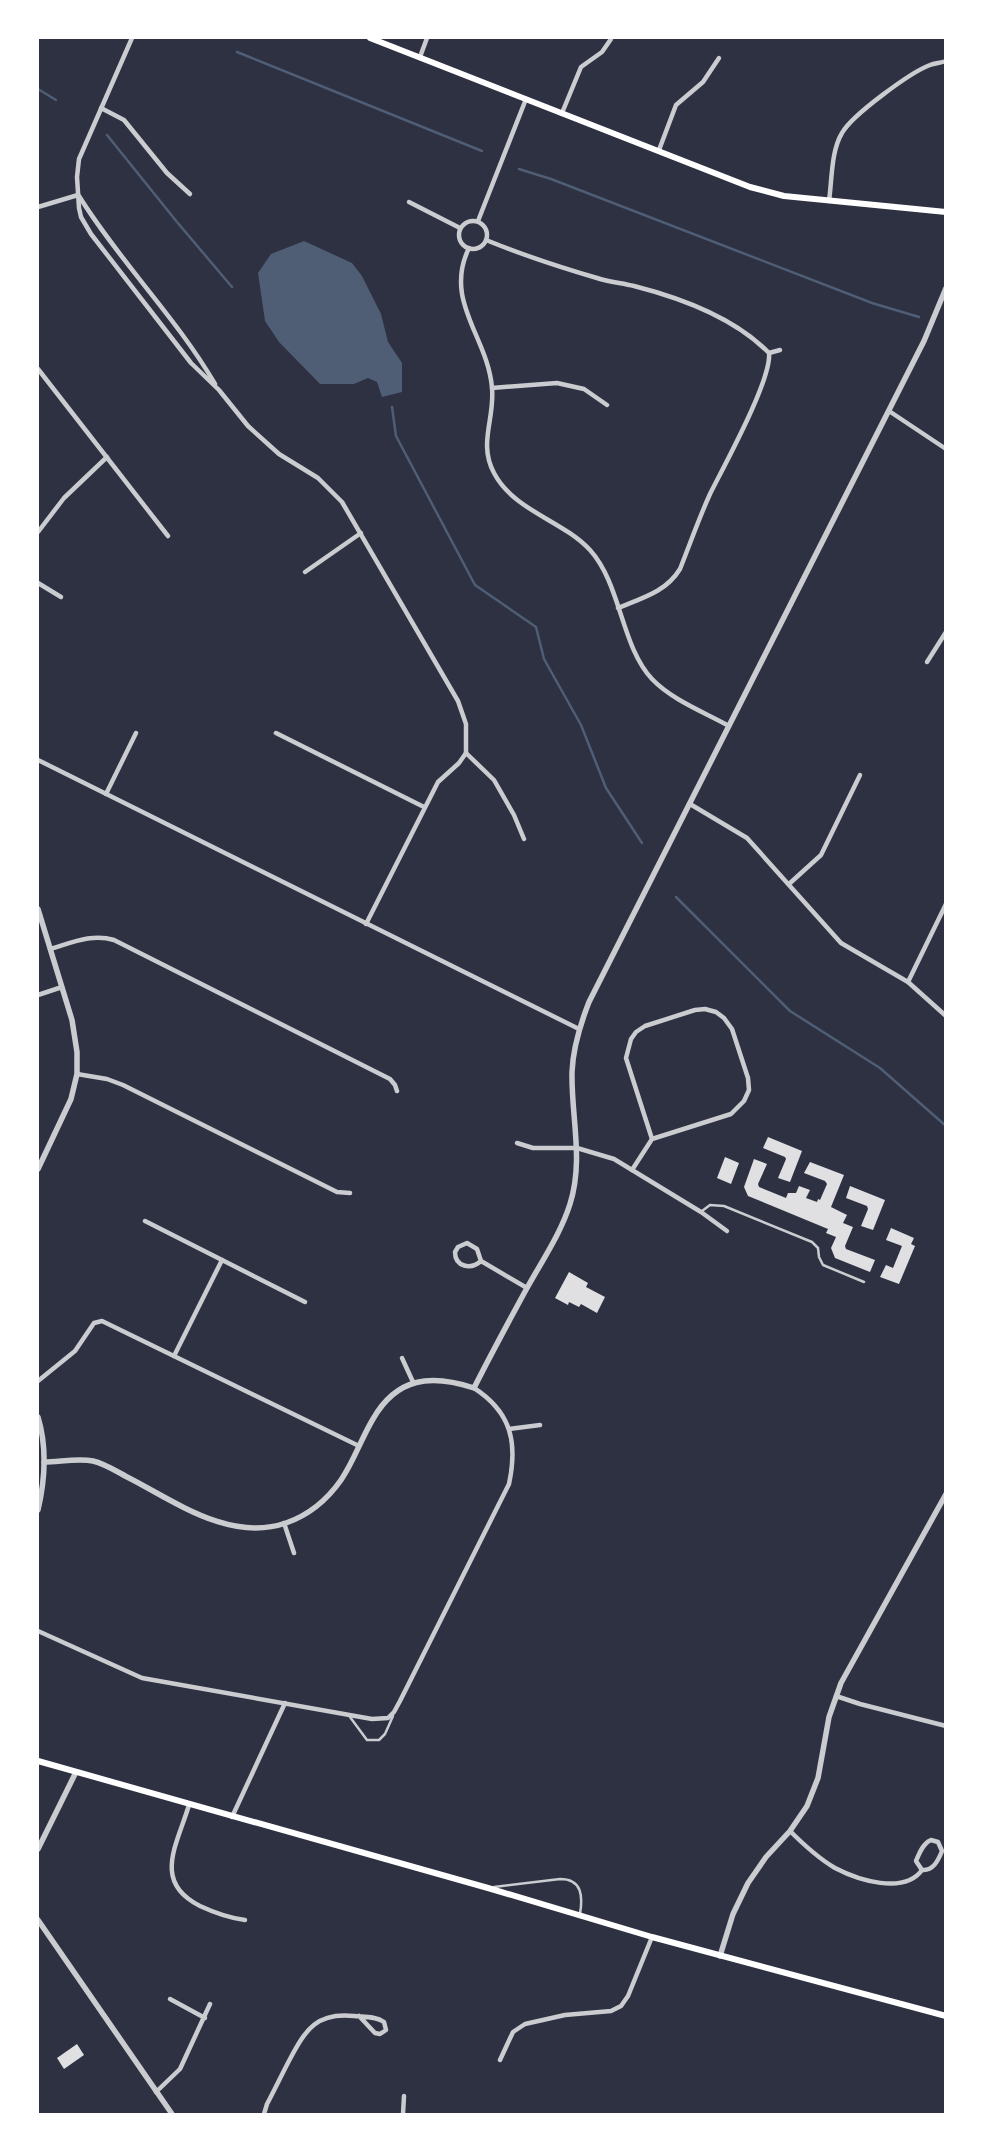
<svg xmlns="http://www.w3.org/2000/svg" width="983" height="2152" font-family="'PT Sans Narrow',sans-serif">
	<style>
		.water { fill: #4f5d75 }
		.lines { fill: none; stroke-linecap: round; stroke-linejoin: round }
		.stream { stroke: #4f5d75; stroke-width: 2.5 }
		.building { fill: #e0e0e3 }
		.service { stroke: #caccd0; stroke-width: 2.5 }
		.minor { stroke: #caccd0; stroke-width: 4.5 }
		.tertiary { stroke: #caccd0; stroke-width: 5.5 }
		.secondary { stroke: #fff; stroke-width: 6 }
	</style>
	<rect width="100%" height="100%" fill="#2d3142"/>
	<polygon class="water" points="304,241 352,263 362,276 381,314 388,342 402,363 402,392 382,397 377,382 368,378 354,384 320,384 279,342 265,321 258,273 271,254"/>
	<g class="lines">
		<g class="stream">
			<polyline points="237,52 482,151"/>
			<polyline points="38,89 56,100"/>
			<polyline points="107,135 177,222 232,287"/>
			<polyline points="519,169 551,179 872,303 919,317"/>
			<polyline points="392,407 396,436 475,585 536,627 544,659 581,725 606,788 642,843"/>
			<polyline points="676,897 790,1011 880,1068 946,1126"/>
		</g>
	</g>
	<g class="building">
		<polygon points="768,1137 802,1151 790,1182 778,1178 786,1159 785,1157 763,1148"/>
		<polygon points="725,1157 739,1163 731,1184 717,1178"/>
		<polygon points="754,1159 767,1164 758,1184 759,1187 786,1198 788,1193 796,1193 799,1186 810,1190 806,1198 817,1202 818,1199 820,1200 827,1184 825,1181 804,1173 810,1162 844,1175 831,1207 847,1215 843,1223 853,1227 845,1246 846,1249 875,1260 870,1272 835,1258 831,1248 836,1237 826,1233 828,1229 748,1196 744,1187"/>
		<polygon points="850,1186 885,1200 873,1230 861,1226 868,1209 867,1206 846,1198"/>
		<polygon points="891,1228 914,1238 911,1244 915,1246 899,1284 880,1277 886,1265 893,1268 902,1246 886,1240"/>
		<polygon points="569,1272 588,1283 586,1287 605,1297 597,1313 581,1304 579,1307 569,1302 568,1305 555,1298"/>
		<polygon points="77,2044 84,2055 64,2069 57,2058"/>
	</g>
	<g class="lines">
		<g class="service">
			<polyline points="702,1211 710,1205 724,1206 812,1242 818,1248 819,1257 823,1265 864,1282"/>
			<polyline points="350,1717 367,1740 379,1740 385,1734 393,1716"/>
			<path d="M494,1887L560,1879C582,1879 583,1896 580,1914"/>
		</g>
		<g class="minor">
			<polyline points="132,38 79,159 77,177 79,208 81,217 91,234 191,363 219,390 248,426 279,454 318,478 342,502 458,701 466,724 466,753 459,763 438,782 366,924"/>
			<polyline points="420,57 427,38"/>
			<polyline points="101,108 124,120 167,173 190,194"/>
			<polyline points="562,113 581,67 602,52 611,39"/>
			<polyline points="659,150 676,105 703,82 719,58"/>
			<path d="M79,196C120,262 176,317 215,384"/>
			<path d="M829,201C832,180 831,151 842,133C852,115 911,72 930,65C935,63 941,63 946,61"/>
			<polyline points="409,202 460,228"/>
			<polyline points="38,207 78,195"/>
			<polyline points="478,221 526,99"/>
			<circle cx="473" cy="235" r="14"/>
			<path d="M486,240C523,255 559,267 597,278C609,282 622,283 634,286C681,298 735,318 769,353C772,379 724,466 710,494C699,518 690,544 680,569C666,592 642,598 618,608"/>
			<path d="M469,248C443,301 488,337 492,388C495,419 478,443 494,473C514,511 562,520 590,550C621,584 621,646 652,679C672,700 704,712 729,726"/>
			<polyline points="769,353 780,350"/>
			<polyline points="38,369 168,536"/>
			<polyline points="492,388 557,383 584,389 607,405"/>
			<polyline points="889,411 946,449"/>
			<polyline points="38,532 64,498 107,457"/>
			<polyline points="305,572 361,533"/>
			<polyline points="38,583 61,597"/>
			<polyline points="927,662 946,632"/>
			<polyline points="276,733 424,807"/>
			<polyline points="466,753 494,780 514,815 524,839"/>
			<polyline points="38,760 579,1029"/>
			<polyline points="106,794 136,733"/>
			<polyline points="690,804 747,838 841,943 908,982 946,1016"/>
			<polyline points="789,884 821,855 860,775"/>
			<path d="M50,949C71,943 92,933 114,940L390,1079L395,1085L397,1091"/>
			<polyline points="908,982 946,904"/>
			<polyline points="38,995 62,987"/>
			<polyline points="77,1074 107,1079 123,1085 337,1192 350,1193"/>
			<polyline points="517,1143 533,1148 577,1148 614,1159 701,1212 727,1231"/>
			<polyline points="632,1170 652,1139 731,1114 744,1101 749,1090 748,1078 732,1029 724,1018 716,1012 705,1009 695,1010 645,1026 636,1032 631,1039 626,1058 652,1139"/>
			<polyline points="145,1221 305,1302"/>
			<path d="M481,1261L477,1249L467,1243L458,1247L455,1252C455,1267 471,1270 481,1261L527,1288"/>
			<polyline points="174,1356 222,1260"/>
			<polyline points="402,1358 413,1382"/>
			<polyline points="38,1381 75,1351 94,1323 102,1321 359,1446"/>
			<polyline points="509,1429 540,1425"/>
			<polyline points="284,1523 294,1553"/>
			<path d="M38,1631L142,1678L372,1719L388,1718L394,1712L400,1701L509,1484C518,1442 511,1412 474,1388"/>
			<polyline points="836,1696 860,1704 946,1726"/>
			<path d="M189,1805C177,1845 152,1882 200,1906C215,1913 229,1918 245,1920"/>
			<polyline points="232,1817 285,1703"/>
			<path d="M790,1831C803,1844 818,1858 835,1868C858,1880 904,1895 922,1870"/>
			<path d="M931,1840L938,1842L942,1851C938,1861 933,1871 922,1870L916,1861C919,1854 923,1843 931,1840Z"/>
			<polyline points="170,1999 205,2018"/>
			<polyline points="500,2060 513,2032 525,2024 565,2015 611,2011 621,2006 628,1996 652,1937"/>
			<polyline points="156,2092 180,2069 210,2004"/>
			<path d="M264,2114L267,2104C275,2089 282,2074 290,2059C306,2029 317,2012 354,2016C364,2017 376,2016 384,2022L386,2030L380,2034L375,2033L359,2016"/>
			<polyline points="403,2114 404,2096"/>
		</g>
		<g class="tertiary">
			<polyline points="38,909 72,1020 77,1052 77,1074 71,1099 38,1169"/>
			<path d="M38,1417C47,1447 45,1480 38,1510"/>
			<path d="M44,1462C59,1462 78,1458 93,1461C106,1464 119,1473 131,1479C177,1503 231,1542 286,1523C309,1515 327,1500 341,1480C354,1461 361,1439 373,1419C397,1377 431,1374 474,1388C491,1354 509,1321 527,1288C542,1261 561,1233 570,1204C584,1160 571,1116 572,1072C573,1047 580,1025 589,1002L924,341L946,288"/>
			<polyline points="38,1849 76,1772"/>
			<polyline points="38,1920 172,2114"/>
			<polyline points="720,1956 733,1914 748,1883 766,1857 790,1831 807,1806 818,1778 829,1717 841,1683 946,1494"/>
		</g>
		<g class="secondary">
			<polyline points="370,38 750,187 784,196 946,212"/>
			<polyline points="38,1761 488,1888 652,1937 946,2016"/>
		</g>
	</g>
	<rect width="983" height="2152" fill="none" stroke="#ffffff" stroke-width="78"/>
</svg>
